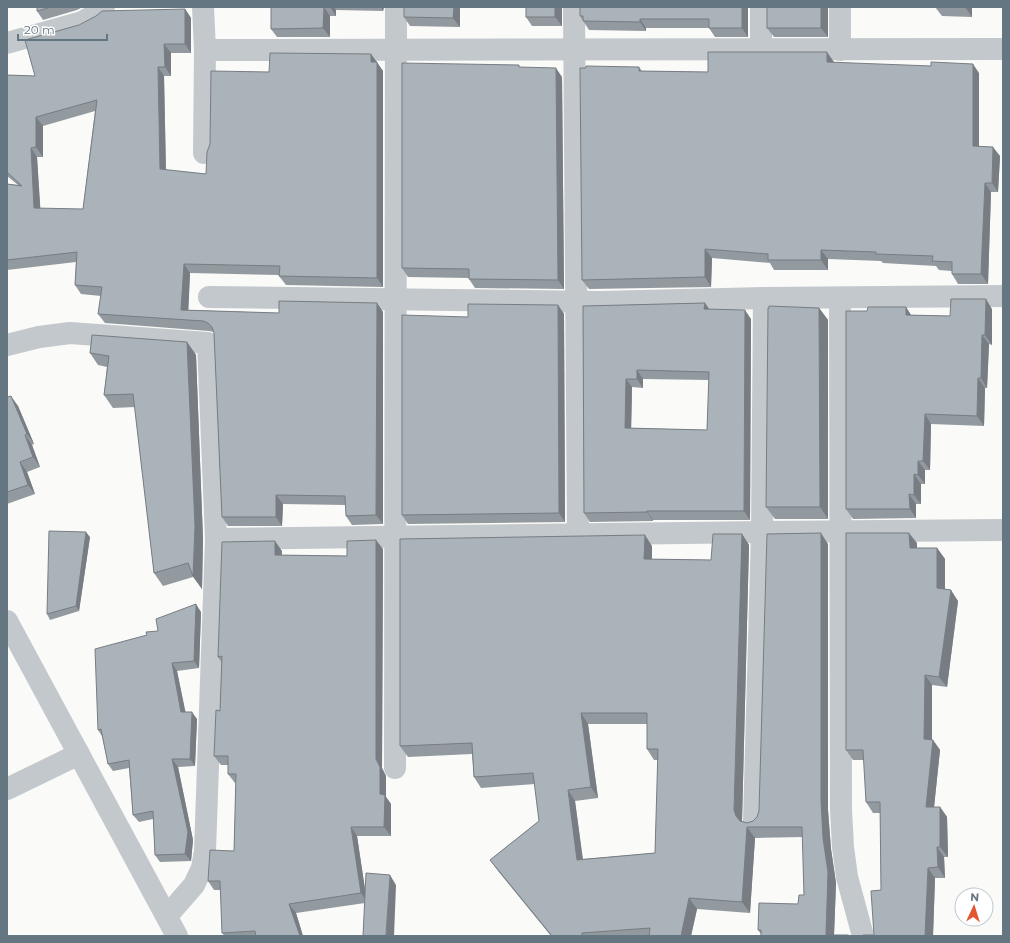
<svg xmlns="http://www.w3.org/2000/svg" width="1010" height="943" font-family="Montserrat,sans-serif">
	<style>
		.lines { fill: none; stroke-linecap: round; stroke-linejoin: round }
		.minor { stroke: #c3c8cc; stroke-width: 22 }
		.wall { fill: #929a9f; fill-rule: evenodd }
		.shaded-wall { fill: #777d82 }
		.building { fill: #aab3b9; stroke: #777d82; fill-rule: evenodd }
	</style>
	<rect width="100%" height="100%" fill="#fafaf8"/>
	<g class="lines">
		<g class="minor">
			<polyline points="203,7 205,50 204,153"/>
			<polyline points="574,7 578,534"/>
			<polyline points="840,7 840,50"/>
			<polyline points="7,43 82,22 96,14 104,7"/>
			<polyline points="761,48 761,7"/>
			<polyline points="205,50 1003,49"/>
			<polyline points="209,297 600,302 764,298 1003,296"/>
			<polyline points="840,298 841,810 843,847 847,877 863,936"/>
			<polyline points="7,345 39,337 70,333 208,343 216,539 205,851 202,868 194,885 167,916"/>
			<polyline points="216,539 762,532 1003,530"/>
			<polyline points="7,621 177,936"/>
			<polyline points="395,768 396,7"/>
			<polyline points="7,789 79,754"/>
			<polyline points="754,821 762,532 764,298"/>
		</g>
	</g>
	<g class="wall">
		<polygon points="37,7 83,7 77,10 43,20 37,11"/>
		<polygon points="290,7 384,7 383,11 336,10 336,16 330,16 330,37 277,37 271,29"/>
		<polygon points="404,7 460,7 460,27 410,26 404,17"/>
		<polygon points="503,7 562,7 562,26 532,26 526,17 526,8"/>
		<polygon points="748,7 748,37 715,37 709,28 646,28 646,31 589,30 580,16"/>
		<polygon points="767,7 828,7 828,37 774,37 767,28"/>
		<polygon points="935,7 972,7 972,17 942,16"/>
		<path d="M185,9L191,18V53H171V76H164L166,170L206,174L269,72L371,54L383,71V287L286,285L279,276V275L190,273L188,310L279,313L377,303L383,312V524L352,525L346,516V505L283,504L282,526H228L222,517L214,332L209,331L105,323L98,314L101,296L81,294L75,285L76,262L7,270V184L18,185L7,176V75L35,76ZM95,111L83,209H40L37,157H43V126Z"/>
		<polygon points="834,62 834,63 979,73 979,146 1000,156 998,192 991,192 988,284 958,284 952,274 952,271 939,270 936,266 883,263 881,261 828,259 828,270 774,270 770,263 712,258 711,287 589,289 582,280 639,67 642,71 708,72"/>
		<polygon points="521,67 562,77 564,289 475,288 469,279 469,278 408,277 402,268"/>
		<path d="M705,303L709,309L751,319L750,520H653V521L590,522L584,513L583,306ZM643,379L709,380L707,430L631,428L632,387L643,388Z"/>
		<polygon points="558,305 564,314 565,522 408,524 402,515 468,317"/>
		<polygon points="906,307 911,315 950,316 992,309 992,345 989,344 987,388 985,388 984,426 931,424 930,470 925,470 925,484 921,484 921,504 916,504 916,518 853,519 846,509 867,311"/>
		<polygon points="819,308 828,320 828,519 775,519 766,507"/>
		<polygon points="187,342 196,355 203,539 202,589 193,577 163,586 154,573 135,407 113,408 104,395 107,367 98,365 90,353"/>
		<polygon points="7,397 18,406 34,444 32,445 40,467 27,472 35,494 7,504"/>
		<path d="M742,534L749,545L742,821L747,823L753,821L757,817L759,811L828,544V810L831,849L836,883L834,935L761,934L758,930L798,904L804,895L803,837L755,838L750,913L697,909L691,936H551L498,871L490,860L539,821L535,784L481,788L474,777L472,754L408,757L400,746L652,546V559L711,560ZM588,724H647V749L654,760H658L655,853L583,859L575,801L598,798Z"/>
		<polygon points="90,537 79,611 50,620 47,614"/>
		<polygon points="917,543 917,548 937,548 945,559 945,589 958,601 947,687 932,685 932,740 933,740 940,750 934,807 940,807 947,817 948,857 944,857 945,878 935,878 933,936 862,936 874,935 881,890 880,813 873,813 866,802 864,760 853,760 846,750"/>
		<polygon points="383,549 382,768 386,776 386,797 391,804 391,836 357,836 365,890 396,885 363,936 365,903 296,913 303,936 225,936 222,933 221,890 214,890 208,881 234,851 236,783 235,783 228,774 228,765 221,765 214,756 220,711 222,663 218,657 282,551 281,555 347,556"/>
		<polygon points="201,612 199,668 177,671 185,712 197,719 195,766 178,767 193,840 191,861 160,862 155,855 153,819 139,822 133,815 129,768 113,771 108,764 102,736 98,730 147,635 158,631"/>
	</g>
	<g class="shaded-wall">
		<polygon points="324,7 330,16 330,37 323,28"/>
		<polygon points="330,7 334,7 336,10 336,16"/>
		<polygon points="381,7 384,7 383,11"/>
		<polygon points="454,7 460,7 460,27 453,18"/>
		<polygon points="555,7 562,7 562,26 555,17"/>
		<polygon points="742,7 748,7 748,37 742,28"/>
		<polygon points="821,7 828,7 828,37 821,28"/>
		<polygon points="965,7 972,7 972,17"/>
		<polygon points="185,9 191,18 191,53 185,44"/>
		<polygon points="640,19 646,28 646,31 640,22"/>
		<polygon points="164,44 171,53 171,76 165,67"/>
		<polygon points="827,52 834,62 833,72 827,62"/>
		<polygon points="371,54 383,71 383,287 377,278"/>
		<polygon points="973,64 979,73 979,156 973,146"/>
		<polygon points="158,67 164,76 166,178 160,169"/>
		<polygon points="556,68 562,77 564,289 558,280"/>
		<polygon points="36,117 43,126 43,157 36,147"/>
		<polygon points="993,147 1000,156 998,192 992,183"/>
		<polygon points="31,148 37,157 41,218 34,208"/>
		<polygon points="985,183 991,192 988,284 981,274"/>
		<polygon points="705,249 712,258 711,287 705,277"/>
		<polygon points="821,250 828,259 828,270 821,260"/>
		<polygon points="184,264 190,273 188,319 181,310"/>
		<polygon points="986,299 992,309 992,345 985,335"/>
		<polygon points="377,303 383,312 383,524 376,515"/>
		<polygon points="705,303 711,312 704,309"/>
		<polygon points="558,305 564,314 565,522 559,513"/>
		<polygon points="906,307 912,317 906,315"/>
		<polygon points="819,308 828,320 828,519 820,507"/>
		<polygon points="745,310 751,319 750,520 744,511"/>
		<polygon points="982,335 989,344 987,388 981,378"/>
		<polygon points="187,342 196,355 203,539 202,589 193,576"/>
		<polygon points="637,370 643,379 643,388 637,379"/>
		<polygon points="978,378 985,388 984,426 977,416"/>
		<polygon points="626,379 632,387 631,437 625,428"/>
		<polygon points="11,396 18,406 34,444 27,434"/>
		<polygon points="925,414 931,424 930,470 923,461"/>
		<polygon points="25,435 32,445 40,467 33,457"/>
		<polygon points="918,461 925,470 925,484 918,475"/>
		<polygon points="20,462 27,472 35,494 28,485"/>
		<polygon points="914,474 921,484 921,504 914,495"/>
		<polygon points="909,494 916,504 916,518 910,509"/>
		<polygon points="276,495 283,504 282,526 276,517"/>
		<polygon points="647,511 653,520 653,521 647,512"/>
		<polygon points="86,532 90,537 79,611 76,606"/>
		<polygon points="821,533 828,544 828,810 831,849 836,883 834,936 826,935 823,838 821,800"/>
		<polygon points="909,533 917,543 917,558 910,548"/>
		<polygon points="742,534 749,545 742,821 743,827 736,816 734,810"/>
		<polygon points="645,535 652,546 652,569 644,559"/>
		<polygon points="376,540 383,549 382,768 386,776 386,797 391,804 391,836 384,827 380,794 376,759"/>
		<polygon points="275,541 282,551 281,565 275,555"/>
		<polygon points="937,548 945,559 945,599 937,588"/>
		<polygon points="951,590 958,601 947,687 939,677"/>
		<polygon points="196,604 201,612 199,668 194,661"/>
		<polygon points="172,663 177,671 187,719 181,712"/>
		<polygon points="925,675 932,685 932,749 924,739"/>
		<polygon points="192,712 197,719 195,766 190,759"/>
		<polygon points="581,713 588,724 598,798 591,787"/>
		<polygon points="933,740 940,750 933,817 926,807"/>
		<polygon points="172,759 178,767 193,840 191,861 185,854"/>
		<polygon points="568,790 575,801 584,870 577,860"/>
		<polygon points="940,807 947,817 948,857 940,847"/>
		<polygon points="351,827 357,836 367,902 361,893"/>
		<polygon points="747,827 755,838 750,913 742,902"/>
		<polygon points="937,847 944,857 945,878 938,867"/>
		<polygon points="928,868 935,878 933,936 925,936"/>
		<polygon points="390,875 396,885 394,936 386,935"/>
		<polygon points="689,898 697,909 691,936 681,936"/>
		<polygon points="289,904 296,913 303,936 300,936"/>
	</g>
	<g class="building">
		<polygon points="37,7 51,7 37,11"/>
		<polygon points="271,7 324,7 323,28 271,29"/>
		<polygon points="404,7 454,7 453,18 404,17"/>
		<rect x="526" y="7" width="29" height="10"/>
		<polygon points="580,7 742,7 742,28 709,28 709,19 640,19 640,22 583,21 583,16 580,16"/>
		<rect x="767" y="7" width="54" height="21"/>
		<path d="M185,9V44H164L165,67H158L160,169L206,174L207,152L210,144L211,71L269,72L270,53L371,54V62H377V278L279,276L280,266L184,264L181,310L279,313V301L377,303L376,515L346,516L345,496L276,495V517H222L214,333L212,327L208,323L203,321L98,314L102,287L75,285L77,252L7,260V184L22,186L7,172V75L35,76L25,40L79,25L96,16L102,11ZM97,100L83,209L34,208L31,148L36,147V117Z"/>
		<polygon points="708,52 827,52 827,62 931,66 931,62 973,64 973,146 993,147 992,183 985,183 981,274 952,274 952,262 932,261 933,256 876,254 876,252 821,250 821,260 768,260 768,254 705,249 705,277 582,280 580,68 586,68 586,66 639,67 639,71 708,72"/>
		<polygon points="402,63 519,65 519,67 556,68 558,280 469,279 469,269 402,268"/>
		<polygon points="951,299 986,299 985,335 982,335 981,378 978,378 977,416 925,414 923,461 918,461 918,475 914,474 914,495 909,494 910,509 846,509 846,311 867,311 868,307 906,307 906,315 950,316"/>
		<path d="M705,303L704,309L745,310L744,511H647V512L584,513L583,306ZM637,370L709,372L707,430L625,428L626,379H637Z"/>
		<polygon points="468,304 558,305 559,513 402,515 402,315 468,317"/>
		<polygon points="769,306 819,308 820,507 766,507 768,308 769,308"/>
		<polygon points="92,335 187,342 195,526 193,576 188,563 154,573 133,394 104,395 109,356 90,353"/>
		<polygon points="11,396 27,434 25,435 33,457 20,462 28,485 7,492 7,397"/>
		<polygon points="49,531 86,532 76,606 47,614"/>
		<path d="M821,533V800L823,838L828,872L826,935H848L850,936H761V930H758L759,903L798,904L799,895H804L802,827H747L742,902L689,898L681,936H649L650,928L582,933V936H552L490,860L539,821L533,773L474,777L472,743L400,746V539L645,535L644,559L711,560L713,534H742L734,810L736,816L740,821L747,823L753,821L757,817L759,811L767,534ZM581,713H647V749H658L655,853L577,860L568,790L591,787Z"/>
		<polygon points="846,533 909,533 910,548 937,548 937,588 951,590 939,677 925,675 924,739 933,740 926,807 940,807 940,847 937,847 938,867 928,868 925,936 862,936 863,935 874,935 871,891 881,890 880,802 866,802 863,750 846,750"/>
		<polygon points="376,540 376,759 380,767 380,794 385,795 384,827 351,827 361,893 289,904 300,936 256,936 255,931 222,933 220,881 208,881 210,850 234,851 236,774 228,774 228,756 214,756 216,710 220,711 222,656 218,657 222,542 275,541 275,555 347,556 347,541"/>
		<polygon points="196,604 194,661 172,663 181,712 192,712 190,759 172,759 188,832 185,854 155,855 153,811 133,815 129,760 108,764 101,729 98,730 95,649 147,635 146,632 158,631 156,619"/>
		<polygon points="366,873 390,875 386,935 398,936 363,936"/>
	</g>
	<rect width="1010" height="943" fill="none" stroke="#657683" stroke-width="16"/>
	<g transform="translate(974 907) rotate(4)"><circle r="19" fill="#ffffff" stroke="#c1c8cd"/>
	<path d="M0-3L7 15L0 10L-7 15Z" fill="#e4572e"/>
	<text y="-6" font-size="11" font-weight="bold" text-anchor="middle" fill="#657683">N</text>
	</g>
	<path d="M18 34v6h89v-6" fill="none" stroke="#657683" stroke-width="2"/>
	<text x="24" y="34" font-size="12" fill="#657683" stroke="#ffffff" stroke-width="3" paint-order="stroke">20 m</text>
</svg>
